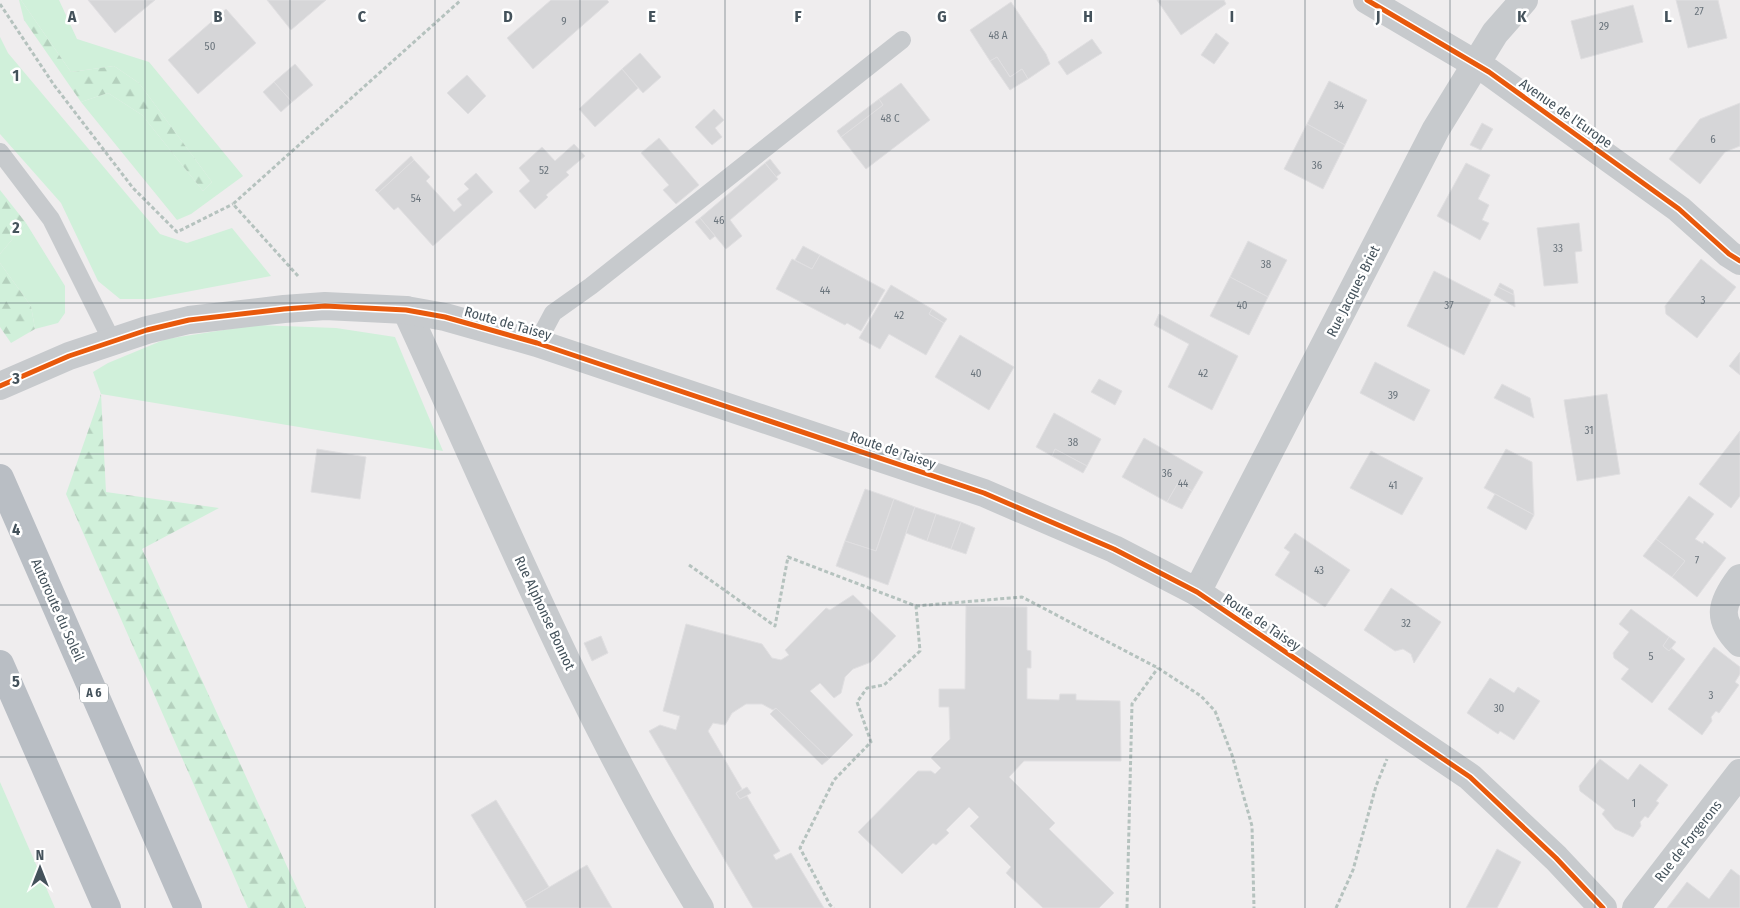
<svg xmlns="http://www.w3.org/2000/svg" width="1740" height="908" font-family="'Fira Sans Condensed',sans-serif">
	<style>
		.grass { fill: #d0f0da }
		.forest { fill: url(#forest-firs) }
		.building { fill: #d6d6d8; stroke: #e0dfe1 }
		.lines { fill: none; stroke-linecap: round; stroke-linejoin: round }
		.path { stroke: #b5c2be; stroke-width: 3; stroke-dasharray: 4 2.5; stroke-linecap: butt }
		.service { stroke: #c7cacd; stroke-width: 18 }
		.minor { stroke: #c7cacd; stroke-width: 28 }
		.tertiary { stroke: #c7cacd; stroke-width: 28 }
		.motorway { stroke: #b9bec4; stroke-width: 28 }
		.cycleway-casing { stroke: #fff; stroke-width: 8 }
		.cycleway { stroke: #e8590c; stroke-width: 5 }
		.grid { fill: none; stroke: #44525b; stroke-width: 1; stroke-opacity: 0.55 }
		.labels { text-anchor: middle; stroke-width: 5; stroke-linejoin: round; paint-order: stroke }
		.number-label { font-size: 11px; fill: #6a747c }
		.shield { fill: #fff; stroke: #7c868c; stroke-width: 1 }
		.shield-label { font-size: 12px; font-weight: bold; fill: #44525b }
		.street-label { font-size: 14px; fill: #44525b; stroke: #fff }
		.grid-label { font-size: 16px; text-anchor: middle; font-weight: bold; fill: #44525b; stroke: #fff; stroke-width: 5; stroke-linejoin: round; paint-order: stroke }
	</style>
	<defs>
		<pattern id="forest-firs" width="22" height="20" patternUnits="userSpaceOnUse" patternTransform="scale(1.25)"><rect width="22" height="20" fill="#d0f0da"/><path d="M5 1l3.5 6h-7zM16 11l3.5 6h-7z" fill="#b4d0bd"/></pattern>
	</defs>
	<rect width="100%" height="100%" fill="#efedee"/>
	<g class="grass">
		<polygon points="21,0 59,0 77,39 149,62 243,176 191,214 177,220 81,102 108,93 142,115 203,191 212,182 139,83 114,66 71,72"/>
		<polygon points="0,37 8,53 160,234 187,243 232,228 271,276 149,299 120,299 98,281 61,203 0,134"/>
		<polygon points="26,223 65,286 65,313 58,323 35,329 31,306 0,263 0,254"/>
		<polygon points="256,325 336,328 395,337 443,451 101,394 93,372 108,363 166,339"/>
		<polygon points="0,782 55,908 0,908"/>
	</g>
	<g class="forest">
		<polygon points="19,0 21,0 71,72 114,66 139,83 212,182 203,191 142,115 108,93 81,102 24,20"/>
		<polygon points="0,190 26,223 0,254"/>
		<polygon points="0,263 31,306 35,329 11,343 0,327"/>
		<polygon points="101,394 106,492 219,508 142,549 306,908 248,908 66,494"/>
	</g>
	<g class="building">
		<polygon points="88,0 155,0 115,33"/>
		<polygon points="267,0 326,0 291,30"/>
		<polygon points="551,0 607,0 609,2 533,69 507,38"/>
		<polygon points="1157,0 1224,0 1226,4 1181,35"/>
		<polygon points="1676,0 1718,0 1727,38 1688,48"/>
		<polygon points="1011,2 1046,54 1050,64 1028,79 1022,69 1010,77 997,57 990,61 970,30"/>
		<polygon points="1633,5 1643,42 1581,59 1571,21"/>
		<polygon points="226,9 256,43 198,94 168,60"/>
		<polygon points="1216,33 1229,43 1214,64 1201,55"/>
		<polygon points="1092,39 1102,53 1067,75 1058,62"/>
		<polygon points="640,53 661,77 643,93 622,69"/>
		<polygon points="997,57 1010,77 1022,69 1028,79 1010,90 990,61"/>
		<polygon points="295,64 313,85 292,102 274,82"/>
		<polygon points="622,69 638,88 595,127 579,109"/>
		<polygon points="467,75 486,96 468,114 447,93"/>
		<polygon points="1329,81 1367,100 1345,145 1307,124"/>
		<polygon points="274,82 292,102 281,112 263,92"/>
		<polygon points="901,83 930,120 866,169 841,137 883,105 879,99"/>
		<polygon points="879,99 883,105 841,137 837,131"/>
		<polygon points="1740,103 1740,146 1725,152 1700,184 1669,159 1700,119"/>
		<polygon points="714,109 724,120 715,128 722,137 712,145 695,127"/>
		<polygon points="1482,123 1493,129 1481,150 1470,145"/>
		<polygon points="1307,124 1345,145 1323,189 1284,169"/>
		<polygon points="659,138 699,185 676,204 663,190 669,185 641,153"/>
		<polygon points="574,144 585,156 566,172 569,175 546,195 548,197 535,209 519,191 530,181 519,168 542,147 555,161"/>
		<polygon points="411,156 414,160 378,193 375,190"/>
		<polygon points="770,159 781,173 776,177 765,163"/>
		<polygon points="414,160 430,177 426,181 454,212 462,205 457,199 469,189 464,184 476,173 493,192 433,246 398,207 394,210 378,193"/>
		<polygon points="765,163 778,179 730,220 742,236 726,249 700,218"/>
		<polygon points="1466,163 1490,175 1478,199 1489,205 1482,220 1489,223 1480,240 1437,216"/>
		<polygon points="700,218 715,236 710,240 695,222"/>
		<polygon points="1579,223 1582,251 1575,252 1578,283 1544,286 1537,228"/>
		<polygon points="1248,241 1287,260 1268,297 1230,277"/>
		<polygon points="803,246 820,255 812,269 795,260"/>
		<polygon points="820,255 885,290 861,331 847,323 845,325 776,289 792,259 812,269"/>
		<polygon points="1701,259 1736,287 1697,338 1666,314 1665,306"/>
		<polygon points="1434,271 1491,300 1464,355 1407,326"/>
		<polygon points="1230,277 1268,297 1249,335 1210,316"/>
		<polygon points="1500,283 1513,290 1514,295 1498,287"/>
		<polygon points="891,285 932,309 929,314 944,323 926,355 889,334 880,349 859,338"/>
		<polygon points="1498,287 1514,295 1515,307 1494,295"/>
		<polygon points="932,309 947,319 944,323 929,314"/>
		<polygon points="1159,314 1238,356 1212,410 1168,387 1189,344 1154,325"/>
		<polygon points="960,335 1014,367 989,410 935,377"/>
		<polygon points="1740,352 1740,375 1729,366"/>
		<polygon points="1375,362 1430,390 1414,421 1360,393"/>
		<polygon points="1099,379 1122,391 1115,405 1091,392"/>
		<polygon points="1502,384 1530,398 1534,418 1494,398"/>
		<polygon points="1607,394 1620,474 1577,481 1564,400"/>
		<polygon points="1054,413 1101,439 1087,466 1055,449 1052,456 1036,447"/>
		<polygon points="1740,431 1740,496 1731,508 1699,484"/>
		<polygon points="1144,438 1203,472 1192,491 1178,483 1167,502 1122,477"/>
		<polygon points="317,449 366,457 360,499 311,492"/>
		<polygon points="1055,449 1087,466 1083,473 1052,456"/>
		<polygon points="1506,449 1532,462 1534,515 1484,488"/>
		<polygon points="1371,451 1423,478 1402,515 1350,488"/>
		<polygon points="1178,483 1192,491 1182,509 1167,502"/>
		<polygon points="865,489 894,499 876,551 845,541"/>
		<polygon points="1495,494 1534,515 1526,530 1487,508"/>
		<polygon points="1689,496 1714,514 1695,539 1703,544 1704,541 1726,558 1697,597 1672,577 1685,561 1656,539"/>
		<polygon points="894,499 915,507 888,585 836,566 845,541 876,551"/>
		<polygon points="915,507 936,514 927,541 906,533"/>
		<polygon points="936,514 961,522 951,549 927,541"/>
		<polygon points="961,522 975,528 966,554 951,549"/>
		<polygon points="1295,533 1350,570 1325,607 1275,575 1290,552 1284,548"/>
		<polygon points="1656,539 1685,561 1672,577 1643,556"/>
		<polygon points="1391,588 1441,622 1414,663 1411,654 1403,649 1395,651 1364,630"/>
		<polygon points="853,595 896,636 871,662 853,669 845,677 841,693 834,698 820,683 810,691 853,735 829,759 776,708 773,710 762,704 746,704 732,713 725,725 713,723 708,731 742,789 736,793 740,799 747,796 780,851 773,855 776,860 791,853 824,908 753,908 649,731 660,725 676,730 680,716 663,711 686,624 762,644 772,658 781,660 789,655 785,650 826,608 830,610"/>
		<polygon points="966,606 1027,607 1027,650 1031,651 1031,668 1027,668 1027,699 1059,700 1060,694 1076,694 1076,700 1120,701 1121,761 1024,761 1009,777 1055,823 1049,829 1114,893 1099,908 1043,908 1006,873 1011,867 970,826 979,817 969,807 946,830 949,833 936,845 933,843 902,874 858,832 918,771 931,771 935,774 941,768 931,758 950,739 949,707 939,707 939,689 965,689"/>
		<polygon points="1631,609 1669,637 1663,646 1669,651 1671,648 1685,659 1652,703 1621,679 1629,669 1614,658 1613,653 1629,632 1619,624"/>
		<polygon points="601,636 608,653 592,661 584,643"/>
		<polygon points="1669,637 1676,642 1669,651 1663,646"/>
		<polygon points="1714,647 1740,667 1740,674 1735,682 1739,685 1719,713 1716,711 1711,717 1712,721 1702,735 1668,709"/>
		<polygon points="1490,678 1514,693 1518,687 1540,701 1514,740 1500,731 1498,734 1467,713"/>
		<polygon points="776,708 829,759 822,765 770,714"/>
		<polygon points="1600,759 1628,780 1640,764 1668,785 1656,801 1659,803 1648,818 1645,816 1640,822 1641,826 1633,837 1615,829 1602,814 1605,810 1580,791 1579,786"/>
		<polygon points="747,787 751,793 740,799 736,793"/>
		<polygon points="496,800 549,887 524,902 471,815"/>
		<polygon points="1497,849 1521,862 1497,908 1466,908"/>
		<polygon points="587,865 612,908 527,908 524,902"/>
		<polygon points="1731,869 1740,876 1740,908 1667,908 1687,882 1709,899"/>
	</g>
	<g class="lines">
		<g class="path">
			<polyline points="0,4 54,85 133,188 177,232 233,204"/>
			<polyline points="298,276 233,204 461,0"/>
			<polyline points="689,565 775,626 788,557 916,606 920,651 884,685 867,688 857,702 871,742 834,780 800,848 830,905 834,908"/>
			<polyline points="916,606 1022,597 1158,668 1201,696 1215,711 1232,755 1252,826 1254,908"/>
			<polyline points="1127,908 1132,704 1158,668"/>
			<polyline points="1336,908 1353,870 1376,786 1387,759"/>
		</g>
		<g class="service">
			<polyline points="0,152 51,219 112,341"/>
			<polyline points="537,343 553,313 591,286 902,40"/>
		</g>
		<g class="minor">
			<polyline points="1367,0 1489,72 1679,209 1729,254 1740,261"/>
			<path d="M406,310C499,511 583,719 700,908"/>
			<path d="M1740,578C1721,603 1716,619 1740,643"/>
			<polyline points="1197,592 1436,129 1495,33 1524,0"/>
			<polyline points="1636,908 1740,773"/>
		</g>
		<polyline class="tertiary" points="0,386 69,356 147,330 189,320 284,309 325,306 406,310 445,317 537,343 984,493 1114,549 1197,592 1470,777 1556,858 1603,908"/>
		<g class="motorway">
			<polyline points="0,478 188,908"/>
			<polyline points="0,664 107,908"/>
		</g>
		<defs>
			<g id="cycleway">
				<polyline points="1367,0 1489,72 1679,209 1729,254 1740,261"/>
				<polyline points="0,386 69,356 147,330 189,320 284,309 325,306 406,310 445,317 537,343 984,493 1114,549 1197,592 1470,777 1556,858 1603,908"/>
			</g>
		</defs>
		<use href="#cycleway" class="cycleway-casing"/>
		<use href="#cycleway" class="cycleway"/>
	</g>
	<path class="grid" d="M145,0V908M290,0V908M435,0V908M580,0V908M725,0V908M870,0V908M1015,0V908M1160,0V908M1305,0V908M1450,0V908M1595,0V908M0,151H1740M0,303H1740M0,454H1740M0,605H1740M0,757H1740"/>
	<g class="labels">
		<g class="number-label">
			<text x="1699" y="15">27</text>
			<text x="564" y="25">9</text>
			<text x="1604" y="30">29</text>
			<text x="998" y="39">48 A</text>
			<text x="210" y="50">50</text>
			<text x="1339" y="109">34</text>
			<text x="890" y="122">48 C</text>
			<text x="1713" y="143">6</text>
			<text x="1317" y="169">36</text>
			<text x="544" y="174">52</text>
			<text x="416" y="202">54</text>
			<text x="719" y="224">46</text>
			<text x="1558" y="252">33</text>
			<text x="1266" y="268">38</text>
			<text x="825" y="294">44</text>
			<text x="1703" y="304">3</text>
			<text x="1242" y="309">40</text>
			<text x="1449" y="309">37</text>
			<text x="899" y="319">42</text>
			<text x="976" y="377">40</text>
			<text x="1203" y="377">42</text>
			<text x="1393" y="399">39</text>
			<text x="1589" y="434">31</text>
			<text x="1073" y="446">38</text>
			<text x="1167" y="477">36</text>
			<text x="1183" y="487">44</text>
			<text x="1393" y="489">41</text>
			<text x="1697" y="564">7</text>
			<text x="1319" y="574">43</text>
			<text x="1406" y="627">32</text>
			<text x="1651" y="660">5</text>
			<text x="1711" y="699">3</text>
			<text x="1499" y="712">30</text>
			<text x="1634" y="807">1</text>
		</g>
		<rect class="shield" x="80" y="683.5" width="28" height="19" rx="4"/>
		<g class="shield-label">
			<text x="94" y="697">A 6</text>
		</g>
		<g class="street-label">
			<text transform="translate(1566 113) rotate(35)" y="5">Avenue de l'Europe</text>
			<text transform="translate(1353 291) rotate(-63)" y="5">Rue Jacques Briet</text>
			<text transform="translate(508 323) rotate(16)" y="5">Route de Taisey</text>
			<text transform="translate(893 450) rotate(19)" y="5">Route de Taisey</text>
			<text transform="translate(58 610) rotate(66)" y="5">Autoroute du Soleil</text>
			<text transform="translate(545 613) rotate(65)" y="5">Rue Alphonse Bonnot</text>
			<text transform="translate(1262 622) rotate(34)" y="5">Route de Taisey</text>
			<text transform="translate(1688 841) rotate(-52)" y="5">Rue de Forgerons</text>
		</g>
	</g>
	<g class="grid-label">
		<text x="72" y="22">A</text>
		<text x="218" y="22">B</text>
		<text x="362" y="22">C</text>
		<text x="508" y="22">D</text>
		<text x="652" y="22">E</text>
		<text x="798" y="22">F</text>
		<text x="942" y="22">G</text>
		<text x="1088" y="22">H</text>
		<text x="1232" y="22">I</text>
		<text x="1378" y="22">J</text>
		<text x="1522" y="22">K</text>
		<text x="1668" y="22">L</text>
		<text x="16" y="81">1</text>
		<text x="16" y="233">2</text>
		<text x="16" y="384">3</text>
		<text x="16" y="535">4</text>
		<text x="16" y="687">5</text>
	</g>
	<g transform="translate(40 868)" stroke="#ffffff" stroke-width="4" paint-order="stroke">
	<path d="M0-4L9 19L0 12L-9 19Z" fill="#44525b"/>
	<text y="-8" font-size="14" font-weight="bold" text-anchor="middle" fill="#44525b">N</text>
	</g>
</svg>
